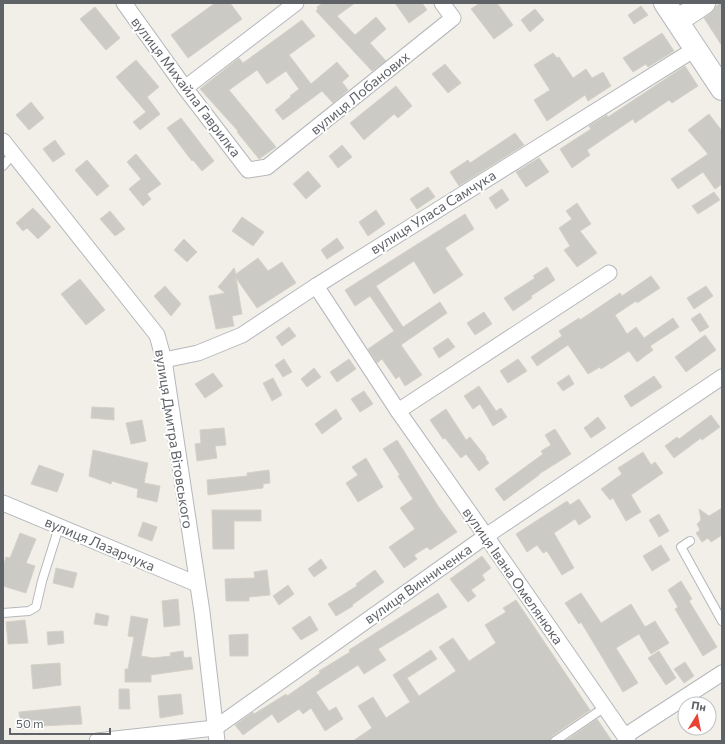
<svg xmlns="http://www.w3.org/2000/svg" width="725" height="744" font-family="Commissioner,sans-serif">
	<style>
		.building { fill: #cccac5; stroke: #d6d1c6 }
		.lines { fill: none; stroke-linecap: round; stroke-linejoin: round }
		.lane-casing { stroke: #b5b8bc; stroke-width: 10 }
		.street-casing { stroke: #b5b8bc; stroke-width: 17 }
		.secondary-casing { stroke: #b6babf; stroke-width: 24 }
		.lane { stroke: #fff; stroke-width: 8 }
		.street { stroke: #fff; stroke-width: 15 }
		.secondary { stroke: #fff; stroke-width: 22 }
		.labels { text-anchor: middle; stroke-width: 4; stroke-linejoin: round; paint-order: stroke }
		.street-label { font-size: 14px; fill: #5f6368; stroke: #fff }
	</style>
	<rect width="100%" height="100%" fill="#f1efe8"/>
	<g class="building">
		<polygon points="215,3 230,3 242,19 188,58 171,35"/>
		<polygon points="323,3 355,3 337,16 355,35 376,17 386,29 370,43 386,61 372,71 316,11 318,9 317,7"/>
		<polygon points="395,3 422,3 427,10 409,23"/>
		<polygon points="480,3 497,3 513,25 494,39 471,9"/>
		<polygon points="721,3 722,3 722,46 704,18 711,13 716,6"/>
		<polygon points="641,6 648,15 634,24 628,15"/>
		<polygon points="95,7 120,38 106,50 80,19"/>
		<polygon points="535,9 544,20 530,32 521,20"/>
		<polygon points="302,20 315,36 289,55 311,84 337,62 349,76 342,82 348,90 333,103 322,91 283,120 275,110 291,97 290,96 299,89 286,71 267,84 257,70 229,90 276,147 259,159 237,132 238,131 200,89 239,58 243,63"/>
		<polygon points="662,33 674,51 648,67 646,64 633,72 623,58"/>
		<polygon points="553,53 557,58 559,57 573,78 586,69 592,78 603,72 611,86 588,101 585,95 547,121 534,100 550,90 534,65"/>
		<polygon points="136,60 159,87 147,97 160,114 140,130 133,122 146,112 116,77"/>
		<polygon points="445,64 461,83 448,93 432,74"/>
		<polygon points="685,66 698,86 672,103 669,100 635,123 633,119 587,150 590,155 572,168 560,149 591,129 589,126 607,115 608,117"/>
		<polygon points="396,86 412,106 398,118 394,114 364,140 350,123"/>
		<polygon points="31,102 44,118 29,130 16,115"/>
		<polygon points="709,114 722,131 722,184 715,189 703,172 678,189 671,179 708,154 688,130"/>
		<polygon points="181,118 214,161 202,171 193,160 192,161 167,128"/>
		<polygon points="515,133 524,145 459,186 450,172 468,160 470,163"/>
		<polygon points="55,140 65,154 53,162 43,149"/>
		<polygon points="342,145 352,157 338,168 329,156"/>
		<polygon points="136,154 161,184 147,194 151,199 143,206 129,189 141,179 127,162"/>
		<polygon points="539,158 549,172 526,187 516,172"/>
		<polygon points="87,160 109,186 97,196 75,170"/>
		<polygon points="308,171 321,186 306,199 293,184"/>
		<polygon points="428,187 435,197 417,209 410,199"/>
		<polygon points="502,189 509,200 496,209 489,198"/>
		<polygon points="714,192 720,200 698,214 692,206"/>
		<polygon points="577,203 591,224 580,231 597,253 577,267 564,250 570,246 559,228 572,219 566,211"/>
		<polygon points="33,208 51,227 38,239 27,228 23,231 16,223"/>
		<polygon points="376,210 385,224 368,236 359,222"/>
		<polygon points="110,211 125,229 115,236 100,219"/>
		<polygon points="465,214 474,229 445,248 463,275 434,294 414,261 376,286 403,327 440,302 447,313 401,345 422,375 405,386 399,376 396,379 382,359 377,363 368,349 394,331 370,296 355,306 345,290"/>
		<polygon points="242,217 264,232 253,246 232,231"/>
		<polygon points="337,238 344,248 327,259 321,250"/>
		<polygon points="184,239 197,252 187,262 174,250"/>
		<polygon points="258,258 268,271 282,262 296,283 257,308 236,278 242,314 232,316 234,326 216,329 209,296 225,293 218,287 234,268 236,274"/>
		<polygon points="547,267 555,280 531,296 532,298 513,311 504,298 535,278 533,276"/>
		<polygon points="651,276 660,288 637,303 636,301 615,315 627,334 636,327 644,338 673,318 679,327 650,346 653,350 637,362 629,351 601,369 600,367 588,374 568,345 537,366 531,357 562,336 559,331 579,318 580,320 620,293 622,296"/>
		<polygon points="80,279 105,310 86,325 61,294"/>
		<polygon points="165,286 181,304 171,316 154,296"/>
		<polygon points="706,286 713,296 694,309 687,298"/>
		<polygon points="484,312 492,324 475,335 467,323"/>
		<polygon points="700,313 709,327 700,332 691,319"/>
		<polygon points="289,327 296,336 282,346 276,337"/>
		<polygon points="705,335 716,350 686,372 675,357"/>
		<polygon points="448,338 455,347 439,358 433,348"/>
		<polygon points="284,359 292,372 283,377 275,365"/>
		<polygon points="349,359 356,369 337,382 330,372"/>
		<polygon points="518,359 527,371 508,383 500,371"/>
		<polygon points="314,368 321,377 307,387 301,379"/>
		<polygon points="213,373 223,386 205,398 195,384"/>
		<polygon points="569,375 574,384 563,391 557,383"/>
		<polygon points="654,376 662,387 631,407 624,396"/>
		<polygon points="273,378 282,395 272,401 263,383"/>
		<polygon points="479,386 496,411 501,408 507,417 493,426 480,404 473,409 464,396"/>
		<polygon points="364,391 373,404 360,412 351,399"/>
		<polygon points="92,407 114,408 114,420 91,418"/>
		<polygon points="336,409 342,419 322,434 315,424"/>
		<polygon points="446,409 466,440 470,437 486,457 485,458 489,463 479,471 466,454 461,458 445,438 443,439 430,420"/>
		<polygon points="711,415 720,427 702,440 701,438 674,458 665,446 677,437 679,439"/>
		<polygon points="598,417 606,428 591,438 584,428"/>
		<polygon points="142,420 146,441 131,444 126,423"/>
		<polygon points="224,428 226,445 215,446 217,458 197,461 195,444 201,443 200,430"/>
		<polygon points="555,429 571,454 539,474 539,475 504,501 495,489 543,454 541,451 551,445 545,435"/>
		<polygon points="397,440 438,506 457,532 430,550 427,547 414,555 417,559 404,568 389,547 415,529 400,508 413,499 398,476 400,475 383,449"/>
		<polygon points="93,450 148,463 144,483 160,486 157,502 137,497 138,489 112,481 111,484 89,476"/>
		<polygon points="643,452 651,465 655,462 663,473 631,495 641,512 626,521 613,498 610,500 601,489 622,474 618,468"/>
		<polygon points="366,458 383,487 358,502 346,483 358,475 352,467"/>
		<polygon points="39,465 64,474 57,492 31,484"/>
		<polygon points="269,470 270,483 263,484 263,488 208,495 207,480 247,476 247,473"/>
		<polygon points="579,499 591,517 579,525 575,519 554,533 574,568 562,575 547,551 543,553 537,545 527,552 516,534 567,501 570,505"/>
		<polygon points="722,508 722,535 711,542 708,538 702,542 696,533 700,530 697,524 701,520 699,509 709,516"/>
		<polygon points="212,510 261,510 261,521 234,521 234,549 213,549"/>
		<polygon points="659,514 669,531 659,537 649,520"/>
		<polygon points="143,522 157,527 152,541 138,536"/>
		<polygon points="20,533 36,539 26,563 35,566 26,593 3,586 3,568 6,557 10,558"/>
		<polygon points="661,545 670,560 652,571 643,556"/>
		<polygon points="482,556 491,568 482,575 485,580 471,590 476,596 468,602 450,579"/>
		<polygon points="321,559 327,568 314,577 308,569"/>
		<polygon points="56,568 77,573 73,588 53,583"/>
		<polygon points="267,570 270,595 249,597 249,601 226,601 225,579 255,578 254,572"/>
		<polygon points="375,570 384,582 352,605 353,606 336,616 328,604 357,586 356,584"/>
		<polygon points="681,581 692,599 689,601 717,647 703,656 675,609 678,607 668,590"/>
		<polygon points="288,585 294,594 279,605 273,596"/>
		<polygon points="438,593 447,607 378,649 386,660 364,674 358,665 316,692 329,711 336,707 343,719 325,731 311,708 303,714 299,709 278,723 272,714 243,735 235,725 253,712 254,714 286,694 287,696 320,673 319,671 350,652 349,650"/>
		<polygon points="581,593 601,623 631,604 645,627 655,621 669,643 651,654 639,634 616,648 638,683 623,692 581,622 579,624 565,603"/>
		<polygon points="178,599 180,625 164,627 162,601"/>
		<polygon points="516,600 590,710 552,736 550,741 353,741 372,728 358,706 373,697 386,718 410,702 393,675 431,650 437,659 407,678 419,696 456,671 439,647 453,638 469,661 496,643 485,625 506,612 503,608"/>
		<polygon points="96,613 109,616 107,626 94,624"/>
		<polygon points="131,616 148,619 141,656 153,658 171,656 170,653 183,651 184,658 191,657 193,669 151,675 151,682 125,682 125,669 128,669 134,637 128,636"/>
		<polygon points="310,616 318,630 301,640 292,628"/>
		<polygon points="25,620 28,643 8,644 6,622"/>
		<polygon points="63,631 64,643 48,645 47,632"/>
		<polygon points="248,634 248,656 230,656 229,635"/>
		<polygon points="659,651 676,678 666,685 648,658"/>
		<polygon points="685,662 694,676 684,683 674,669"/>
		<polygon points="60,663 61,685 33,689 31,665"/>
		<polygon points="119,689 129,689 130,709 119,709"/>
		<polygon points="181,694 183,714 160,718 158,696"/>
		<polygon points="80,706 82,724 41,726 21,729 19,712"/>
		<polygon points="597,719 612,741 565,741"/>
	</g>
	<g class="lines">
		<defs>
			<g id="lane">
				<polyline points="3,166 13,154"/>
				<polyline points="690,541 681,547 722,621"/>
				<polyline points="3,613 29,611 36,607 42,581 59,527"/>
				<polyline points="555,741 605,707"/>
			</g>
			<g id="street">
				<polyline points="124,3 185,88 248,170 267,167 453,18 442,3"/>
				<polyline points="185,88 296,3"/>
				<polyline points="3,141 157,335 164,360 202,612 217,741"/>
				<polyline points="316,286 398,411 486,536 628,741"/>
				<polyline points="164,360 198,353 242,335 316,286 695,49"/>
				<polyline points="398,411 609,273"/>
				<polyline points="3,503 197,584"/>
				<polyline points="625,736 722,673"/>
				<polyline points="97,741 215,728 486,536 722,377"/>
			</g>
			<g id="secondary">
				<polyline points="665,3 722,89"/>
				<polyline points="677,21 704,3"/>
			</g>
		</defs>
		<use href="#lane" class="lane-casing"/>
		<use href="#street" class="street-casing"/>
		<use href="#secondary" class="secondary-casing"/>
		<use href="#lane" class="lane"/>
		<use href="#street" class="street"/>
		<use href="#secondary" class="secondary"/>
	</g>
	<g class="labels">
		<g class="street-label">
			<text transform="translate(186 87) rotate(53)" y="5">вулиця Михайла Гаврилка</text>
			<text transform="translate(360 93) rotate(-39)" y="5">вулиця Лобанових</text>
			<text transform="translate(433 212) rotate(-32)" y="5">вулиця Уласа Самчука</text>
			<text transform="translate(174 439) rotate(81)" y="5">вулиця Дмитра Вітовського</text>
			<text transform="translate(100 544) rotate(23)" y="5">вулиця Лазарчука</text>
			<text transform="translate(513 576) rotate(55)" y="5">вулиця Івана Омелянюка</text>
			<text transform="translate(418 584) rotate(-35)" y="5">вулиця Винниченка</text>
		</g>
	</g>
	<rect width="725" height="744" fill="none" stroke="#5f6368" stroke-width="8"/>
	<g transform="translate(697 716) rotate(10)"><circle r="19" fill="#ffffff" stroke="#bfc1c3"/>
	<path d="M0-3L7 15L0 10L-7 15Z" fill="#ea4335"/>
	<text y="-6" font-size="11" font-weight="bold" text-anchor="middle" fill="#5f6368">Пн</text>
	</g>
	<path d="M10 728v6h100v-6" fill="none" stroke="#5f6368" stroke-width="2"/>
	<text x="16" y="728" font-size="12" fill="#5f6368" stroke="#ffffff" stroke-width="3" paint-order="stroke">50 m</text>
</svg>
